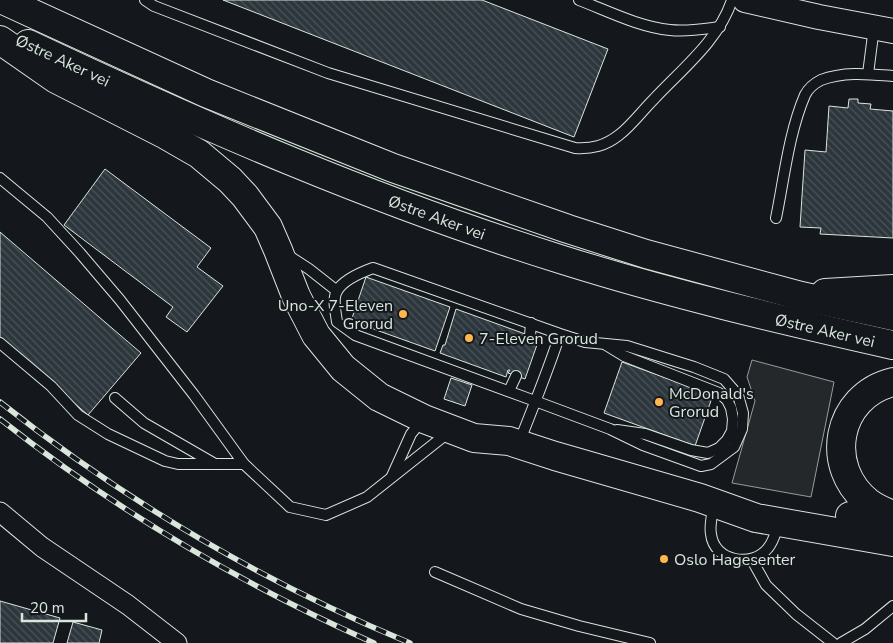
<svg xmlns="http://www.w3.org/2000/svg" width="893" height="643" font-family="'Nunito Sans',sans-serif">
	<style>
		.parking { fill: #24282b; stroke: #939e99 }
		.building { fill: url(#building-back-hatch); stroke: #d8e6dc }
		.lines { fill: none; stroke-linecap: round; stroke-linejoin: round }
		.service-casing { stroke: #d8e6dc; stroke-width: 12 }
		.minor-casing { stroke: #d8e6dc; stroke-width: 21 }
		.tertiary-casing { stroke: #d8e6dc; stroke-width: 26 }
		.trunk-casing { stroke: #d8e6dc; stroke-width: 30 }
		.service { stroke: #14181c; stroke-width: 10 }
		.minor { stroke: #14181c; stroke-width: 19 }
		.tertiary { stroke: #14181c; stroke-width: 24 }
		.trunk { stroke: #14181c; stroke-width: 28 }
		.rail-casing { stroke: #d8e6dc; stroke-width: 5.5 }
		.rail { stroke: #14181c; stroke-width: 4; stroke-dasharray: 11; stroke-linecap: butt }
		.poi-dot { fill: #ffb74d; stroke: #14181c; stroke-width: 2 }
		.labels { text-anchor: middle; stroke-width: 4; stroke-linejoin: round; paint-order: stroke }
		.street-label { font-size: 16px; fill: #d8e6dc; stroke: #14181c }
		.poi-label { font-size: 16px; fill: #d8e6dc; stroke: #14181c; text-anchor: start }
	</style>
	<defs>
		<pattern id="building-back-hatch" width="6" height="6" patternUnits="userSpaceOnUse" patternTransform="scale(1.25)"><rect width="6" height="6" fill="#2c363c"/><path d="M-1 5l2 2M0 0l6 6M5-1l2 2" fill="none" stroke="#4a5358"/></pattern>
	</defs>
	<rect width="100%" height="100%" fill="#14181c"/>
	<polygon class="parking" points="752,360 834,382 811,497 732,483 755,401 747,377"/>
	<g class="building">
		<polygon points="223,0 482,0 608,49 574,137"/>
		<polygon points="849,99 858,99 858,103 871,104 870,109 893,111 893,238 820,234 821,228 800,227 805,150 826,152 829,106 848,108"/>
		<polygon points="105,169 211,248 197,267 223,286 187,332 166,317 173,307 64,225"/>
		<polygon points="0,232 141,353 88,415 0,339"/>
		<polygon points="366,277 450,307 435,351 351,321"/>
		<polygon points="456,309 539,339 525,379 508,373 510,370 508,370 506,377 440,353 443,345 445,345"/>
		<polygon points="622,362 713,395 695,446 604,413"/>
		<polygon points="451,378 472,385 465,406 444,399"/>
		<polygon points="0,601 60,618 53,643 0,643"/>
		<polygon points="73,622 102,630 99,643 67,643"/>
	</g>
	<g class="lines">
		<defs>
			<g id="service">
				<path d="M145,0L154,6L328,73L575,148C592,149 605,146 619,135C631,126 642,111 654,99C682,69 719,40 732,0"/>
				<path d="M579,0C608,11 639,27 670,30C687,32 703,29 720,27"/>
				<polyline points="868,74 874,27"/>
				<polyline points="0,178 47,217 80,253 120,300 194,395 244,464 290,507 326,515 367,497 449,432"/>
				<path d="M776,218C784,179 789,132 805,95C808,89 815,83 821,80C844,71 869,74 893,76"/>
				<polyline points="286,254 309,269 337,291"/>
				<polyline points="530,336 531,323"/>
				<polyline points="0,343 51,386 78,415 108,434 165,461 178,464 244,464"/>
				<polyline points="606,345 624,356 719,393 727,400 731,408 733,419 732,431 727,440 719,448 708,453 691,450 645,434 617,430"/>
				<polyline points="509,391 516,376"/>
				<polyline points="115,398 144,423 215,464"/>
				<path d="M519,443C533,407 548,371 560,334L585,342L627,346L694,367L724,379L738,395L743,413L742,429L734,447L711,464L701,466L643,445L610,429L535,401L355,335L337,322C336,313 332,299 337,291C343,280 362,272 373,268L560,334"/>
				<polyline points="392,476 411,434 423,419"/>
				<path d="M714,503C713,513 709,524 711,534C714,562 753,568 768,548C774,541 776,531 779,523"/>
				<polyline points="752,560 766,585 796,614 833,643"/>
				<polyline points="435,572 521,609 579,626 650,643"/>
				<polyline points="841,643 865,629 893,606"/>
			</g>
			<polyline id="minor" points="0,512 42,547 128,605 177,643"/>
			<polyline id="tertiary" points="745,0 819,17 893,31"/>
			<g id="trunk">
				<polyline points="3,0 206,93 393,168 568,229 646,254 801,296 893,316"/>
				<polyline points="0,40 56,79 166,135 199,154 230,180 245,196 268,227 278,250 296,296 316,335 343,368 379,397 424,419 474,438 509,441 555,456 700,498 756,518 893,542"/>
				<path d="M28,44C202,126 379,203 563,260C671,294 782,320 893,345"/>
				<polyline points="825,293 893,289"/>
				<path d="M893,382C836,396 823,467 869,503C876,508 885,512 893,515"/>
				<polyline points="850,516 893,522"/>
			</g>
		</defs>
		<use href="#service" class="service-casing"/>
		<use href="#minor" class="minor-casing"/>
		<use href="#tertiary" class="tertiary-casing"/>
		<use href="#trunk" class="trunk-casing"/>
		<use href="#service" class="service"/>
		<use href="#minor" class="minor"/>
		<use href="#tertiary" class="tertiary"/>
		<use href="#trunk" class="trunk"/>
		<defs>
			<g id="rail">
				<path d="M0,402C125,501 263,582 410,643"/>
				<path d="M0,419C114,509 241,584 374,643"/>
			</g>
		</defs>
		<use href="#rail" class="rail-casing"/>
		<use href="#rail" class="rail"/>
	</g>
	<g class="poi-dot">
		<circle cx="403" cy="314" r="5"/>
		<circle cx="469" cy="338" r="5"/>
		<circle cx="659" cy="402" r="5"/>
		<circle cx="664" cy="559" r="5"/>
	</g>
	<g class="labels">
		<g class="street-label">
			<text transform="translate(63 60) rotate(25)" y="6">Østre Aker vei</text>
			<text transform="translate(437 217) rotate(20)" y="6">Østre Aker vei</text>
			<text transform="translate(825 330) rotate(13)" y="6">Østre Aker vei</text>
		</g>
		<g class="poi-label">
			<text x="393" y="311" text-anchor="end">Uno-X 7-Eleven<tspan x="393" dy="18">Grorud</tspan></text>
			<text x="479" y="344">7-Eleven Grorud</text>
			<text x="669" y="399">McDonald's<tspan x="669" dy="18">Grorud</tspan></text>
			<text x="674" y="565">Oslo Hagesenter</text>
		</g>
	</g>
	<path d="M22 613v8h64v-8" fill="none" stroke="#d8e6dc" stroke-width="2.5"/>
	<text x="30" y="613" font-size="15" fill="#d8e6dc" stroke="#14181c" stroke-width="4" paint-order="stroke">20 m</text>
</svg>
